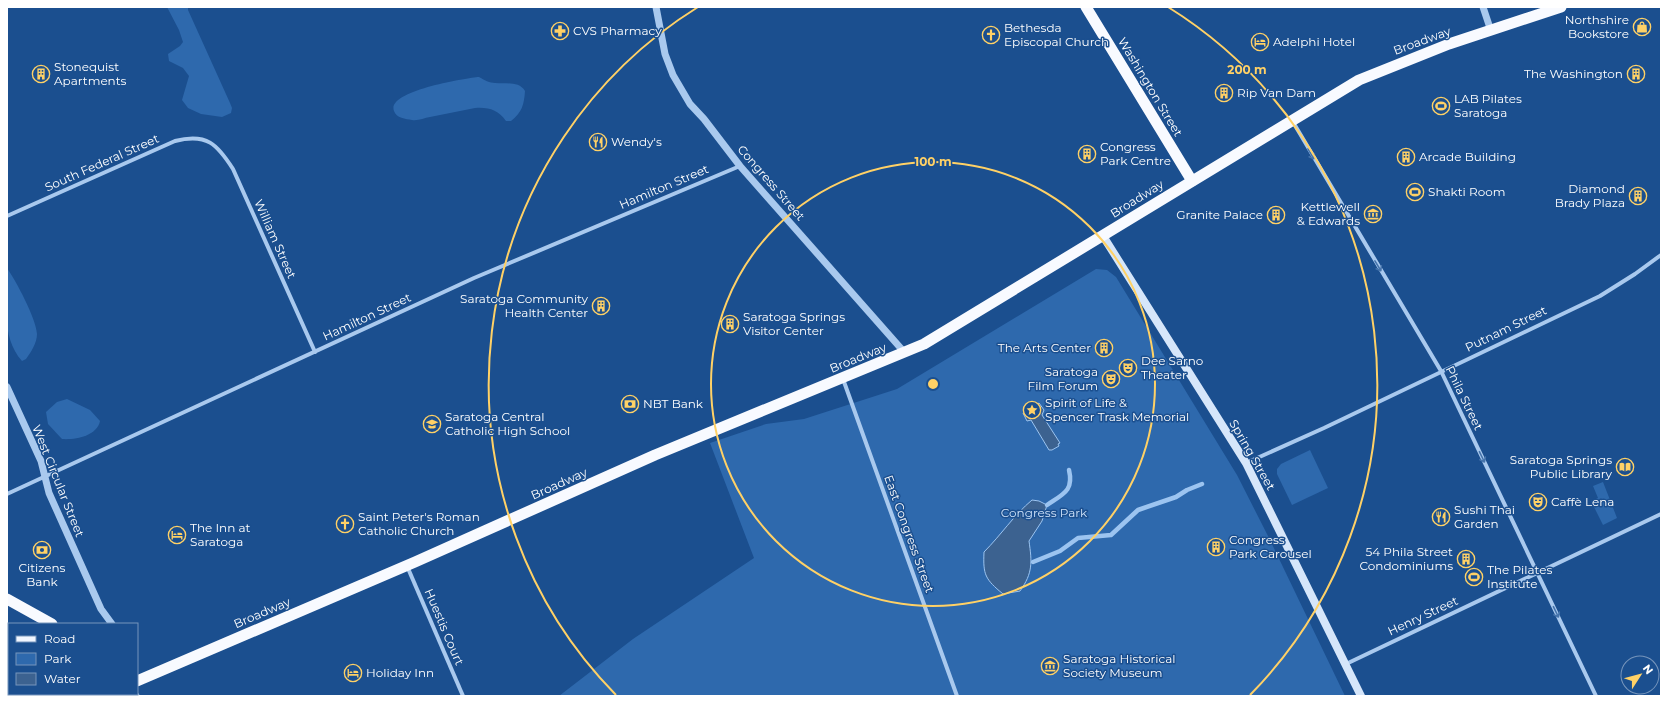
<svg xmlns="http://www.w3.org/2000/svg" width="1668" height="703" font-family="Montserrat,sans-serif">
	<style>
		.green { fill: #2e69ad }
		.water { fill: #3c6290; stroke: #9cc4f0 }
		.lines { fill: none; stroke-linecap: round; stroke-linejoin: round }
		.stream { stroke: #9cc4f0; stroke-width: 4.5 }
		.minor { stroke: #a9c9ee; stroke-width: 4 }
		.tertiary { stroke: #a9c9ee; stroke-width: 7 }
		.secondary { stroke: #d6e6fa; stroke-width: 8 }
		.primary { stroke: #f0f6ff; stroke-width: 10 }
		.trunk { stroke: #f8faff; stroke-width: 11 }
		.oneway { stroke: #4674ac }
		.ring { fill: none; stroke: #ffd166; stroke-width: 2 }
		.labels { text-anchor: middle; stroke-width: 3; stroke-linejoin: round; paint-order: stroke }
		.poi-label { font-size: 12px; fill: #fff; stroke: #1b4f8f; text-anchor: start }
		.street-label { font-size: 12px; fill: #fff; stroke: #1b4f8f }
		.park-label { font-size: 12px; fill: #cfe3fa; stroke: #1b4f8f }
		.centre { fill: #ffd166; stroke: #1b4f8f; stroke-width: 2 }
		.ring-label { font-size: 12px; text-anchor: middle; font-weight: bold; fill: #ffd166; stroke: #1b4f8f; stroke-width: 3; stroke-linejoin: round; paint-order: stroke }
	</style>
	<rect width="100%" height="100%" fill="#1b4f8f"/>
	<g class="green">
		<polygon points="167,7 188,7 188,10 230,103 232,108 231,113 222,117 201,114 188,108 182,100 189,76 183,68 169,61 168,54 180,46 183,42 179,30"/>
		<path d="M479,77C484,80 490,83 495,83C506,84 519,81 525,91C524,105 522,112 511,121H506C498,110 489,107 475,108C460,111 445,114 430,117C424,118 418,121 412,120C406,119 396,118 394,111C386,91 466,78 479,77Z"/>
		<path d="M7,268C16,281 36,318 37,334C37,343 31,352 26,359L22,361C0,336 7,298 7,268Z"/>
		<polygon points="1096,269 1107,270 1116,277 1237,475 1269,538 1345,696 559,696 633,639 754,558 710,443 766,424 804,419 897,389"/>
		<path d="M67,399L90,410L100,421C97,436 75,440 62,439L48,424L46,412L57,402Z"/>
		<polygon points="1310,450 1328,488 1292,505 1277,474 1277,469 1281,464"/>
		<polygon points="1603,482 1617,518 1603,525 1591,501 1598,498 1593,486"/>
	</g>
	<g class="water">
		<polygon points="1032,403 1036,405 1039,403 1044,410 1042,415 1060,443 1058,444 1059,446 1052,450 1049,450 1031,420 1027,421 1023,413 1026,411 1026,406"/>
		<path d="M1032,500L1039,501L1047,505L1042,521L1029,541C1032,562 1033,573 1020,591L1003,594C985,579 983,575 984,552C1001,535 1014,515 1032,500Z"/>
	</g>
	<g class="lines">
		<g class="stream">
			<path d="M1047,505C1063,494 1074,491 1069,470"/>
			<polyline points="1033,562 1060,551 1078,538 1111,535 1138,510 1176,497 1187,490 1202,484"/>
		</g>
		<g class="minor">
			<polyline points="1293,122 1441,371 1596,696"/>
			<path d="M7,216L175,141C207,133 217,144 233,169L315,352"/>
			<polyline points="843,379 957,696"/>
			<polyline points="1246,463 1324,428 1600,296 1635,274 1661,255"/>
			<polyline points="7,494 474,278 740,166"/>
			<polyline points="407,566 463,696"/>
			<polyline points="1346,664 1661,514"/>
		</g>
		<g class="tertiary">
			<polyline points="656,7 665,54 673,75 690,104 704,119 740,166 905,353"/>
			<polyline points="1483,7 1491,31"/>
			<polyline points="7,387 41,461 49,493 101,609 112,624"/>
			<polyline points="134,694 136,696"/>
		</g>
		<polyline class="secondary" points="1103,236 1246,463 1361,696"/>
		<polyline class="primary" points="102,696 106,694"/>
		<g class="trunk">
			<polyline points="1086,7 1192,181"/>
			<polyline points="7,599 52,624"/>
			<polyline points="137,681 415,562 655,455 924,344 1359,80 1449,44 1561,7"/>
			<polyline points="74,696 75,694"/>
		</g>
	</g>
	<defs><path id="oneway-shaft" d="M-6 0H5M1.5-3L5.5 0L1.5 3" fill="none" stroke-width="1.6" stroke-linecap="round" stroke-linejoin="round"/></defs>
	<g class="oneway">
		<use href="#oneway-shaft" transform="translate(1311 154) rotate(59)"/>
		<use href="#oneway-shaft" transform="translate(1378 266) rotate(59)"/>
		<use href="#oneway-shaft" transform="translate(1482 457) rotate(64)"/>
		<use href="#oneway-shaft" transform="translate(1556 612) rotate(64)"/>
	</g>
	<g class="ring">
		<circle cx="933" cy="384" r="222"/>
		<path d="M616 695A444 444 0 0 1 698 7M1168 7A444 444 0 0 1 1250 695"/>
	</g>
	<defs>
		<symbol id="shop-ring" viewBox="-11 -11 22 22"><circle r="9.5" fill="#1b4f8f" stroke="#ffd166" stroke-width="1.5"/><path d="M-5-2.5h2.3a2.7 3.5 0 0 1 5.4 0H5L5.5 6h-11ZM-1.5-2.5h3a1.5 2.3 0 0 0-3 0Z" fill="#ffd166"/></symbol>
		<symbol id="pharmacy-ring" viewBox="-11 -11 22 22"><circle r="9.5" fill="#1b4f8f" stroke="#ffd166" stroke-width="1.5"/><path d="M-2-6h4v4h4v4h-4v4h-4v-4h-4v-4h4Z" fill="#ffd166"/></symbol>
		<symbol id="church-ring" viewBox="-11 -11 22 22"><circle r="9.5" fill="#1b4f8f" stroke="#ffd166" stroke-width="1.5"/><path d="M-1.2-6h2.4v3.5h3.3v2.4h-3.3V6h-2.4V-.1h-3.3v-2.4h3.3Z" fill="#ffd166"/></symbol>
		<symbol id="hotel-ring" viewBox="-11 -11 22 22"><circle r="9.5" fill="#1b4f8f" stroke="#ffd166" stroke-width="1.5"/><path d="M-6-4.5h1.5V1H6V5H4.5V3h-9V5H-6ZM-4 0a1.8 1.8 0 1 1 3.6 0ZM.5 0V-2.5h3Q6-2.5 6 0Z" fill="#ffd166"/></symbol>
		<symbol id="building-ring" viewBox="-11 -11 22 22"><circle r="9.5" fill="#1b4f8f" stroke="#ffd166" stroke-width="1.5"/><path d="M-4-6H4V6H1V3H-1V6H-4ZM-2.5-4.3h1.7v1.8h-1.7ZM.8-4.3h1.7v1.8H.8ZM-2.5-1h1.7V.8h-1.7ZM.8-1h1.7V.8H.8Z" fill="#ffd166"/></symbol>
		<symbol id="stadium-ring" viewBox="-11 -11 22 22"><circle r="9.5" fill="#1b4f8f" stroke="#ffd166" stroke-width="1.5"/><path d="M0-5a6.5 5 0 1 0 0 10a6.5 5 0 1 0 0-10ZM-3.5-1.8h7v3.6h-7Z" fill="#ffd166"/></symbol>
		<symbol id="restaurant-ring" viewBox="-11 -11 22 22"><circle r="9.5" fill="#1b4f8f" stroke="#ffd166" stroke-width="1.5"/><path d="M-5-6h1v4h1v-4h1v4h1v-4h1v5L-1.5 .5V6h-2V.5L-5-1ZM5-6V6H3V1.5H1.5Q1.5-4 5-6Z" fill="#ffd166"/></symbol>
		<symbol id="museum-ring" viewBox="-11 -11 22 22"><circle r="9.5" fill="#1b4f8f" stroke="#ffd166" stroke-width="1.5"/><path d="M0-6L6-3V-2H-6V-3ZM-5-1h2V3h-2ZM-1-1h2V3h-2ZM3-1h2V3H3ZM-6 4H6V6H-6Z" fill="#ffd166"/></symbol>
		<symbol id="theatre-ring" viewBox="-11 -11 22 22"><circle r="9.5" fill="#1b4f8f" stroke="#ffd166" stroke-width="1.5"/><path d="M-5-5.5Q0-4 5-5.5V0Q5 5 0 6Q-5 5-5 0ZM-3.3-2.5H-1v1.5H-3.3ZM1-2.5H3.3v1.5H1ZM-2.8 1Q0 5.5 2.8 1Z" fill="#ffd166"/></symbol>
		<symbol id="bank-ring" viewBox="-11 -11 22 22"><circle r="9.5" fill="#1b4f8f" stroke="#ffd166" stroke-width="1.5"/><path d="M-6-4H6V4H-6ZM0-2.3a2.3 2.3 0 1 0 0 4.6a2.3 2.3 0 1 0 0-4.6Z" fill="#ffd166"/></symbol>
		<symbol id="sight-ring" viewBox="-11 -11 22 22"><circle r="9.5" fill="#1b4f8f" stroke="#ffd166" stroke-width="1.5"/><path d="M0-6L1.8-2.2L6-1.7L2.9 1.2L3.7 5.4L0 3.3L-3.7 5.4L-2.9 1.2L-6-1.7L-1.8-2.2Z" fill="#ffd166"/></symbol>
		<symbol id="school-ring" viewBox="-11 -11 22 22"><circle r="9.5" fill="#1b4f8f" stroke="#ffd166" stroke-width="1.5"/><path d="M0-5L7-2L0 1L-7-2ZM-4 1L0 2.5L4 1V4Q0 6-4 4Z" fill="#ffd166"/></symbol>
		<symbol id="library-ring" viewBox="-11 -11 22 22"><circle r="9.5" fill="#1b4f8f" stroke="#ffd166" stroke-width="1.5"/><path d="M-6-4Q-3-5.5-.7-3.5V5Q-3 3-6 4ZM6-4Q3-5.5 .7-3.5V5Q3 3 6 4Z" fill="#ffd166"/></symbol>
	</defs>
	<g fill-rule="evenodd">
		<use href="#shop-ring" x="1632" y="17" width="20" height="20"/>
		<use href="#pharmacy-ring" x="550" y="21" width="20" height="20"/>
		<use href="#church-ring" x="981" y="25" width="20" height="20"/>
		<use href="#hotel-ring" x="1250" y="32" width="20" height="20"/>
		<use href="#building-ring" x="31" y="64" width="20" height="20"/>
		<use href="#building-ring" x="1626" y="64" width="20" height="20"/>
		<use href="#building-ring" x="1214" y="83" width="20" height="20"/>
		<use href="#stadium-ring" x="1431" y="96" width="20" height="20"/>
		<use href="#restaurant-ring" x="588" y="132" width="20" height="20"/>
		<use href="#building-ring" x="1077" y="144" width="20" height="20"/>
		<use href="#building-ring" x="1396" y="147" width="20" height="20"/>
		<use href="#stadium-ring" x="1405" y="182" width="20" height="20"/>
		<use href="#building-ring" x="1628" y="186" width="20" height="20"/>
		<use href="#museum-ring" x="1363" y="204" width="20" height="20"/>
		<use href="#building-ring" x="1266" y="205" width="20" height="20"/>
		<use href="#building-ring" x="591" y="296" width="20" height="20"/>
		<use href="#building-ring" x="720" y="314" width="20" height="20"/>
		<use href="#building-ring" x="1094" y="338" width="20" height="20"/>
		<use href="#theatre-ring" x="1118" y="358" width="20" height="20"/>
		<use href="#theatre-ring" x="1101" y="369" width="20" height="20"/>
		<use href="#bank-ring" x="620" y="394" width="20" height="20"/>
		<use href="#sight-ring" x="1022" y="400" width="20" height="20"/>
		<use href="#school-ring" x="422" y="414" width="20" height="20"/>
		<use href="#library-ring" x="1615" y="457" width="20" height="20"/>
		<use href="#theatre-ring" x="1528" y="492" width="20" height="20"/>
		<use href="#restaurant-ring" x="1431" y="507" width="20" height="20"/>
		<use href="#church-ring" x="335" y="514" width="20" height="20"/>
		<use href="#hotel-ring" x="167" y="525" width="20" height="20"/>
		<use href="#building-ring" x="1206" y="537" width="20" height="20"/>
		<use href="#bank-ring" x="32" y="540" width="20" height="20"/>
		<use href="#building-ring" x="1456" y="549" width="20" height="20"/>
		<use href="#stadium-ring" x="1464" y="567" width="20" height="20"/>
		<use href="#museum-ring" x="1040" y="656" width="20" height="20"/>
		<use href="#hotel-ring" x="343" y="663" width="20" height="20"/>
	</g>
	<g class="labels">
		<g class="poi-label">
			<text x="1629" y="24" text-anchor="end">Northshire<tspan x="1629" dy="14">Bookstore</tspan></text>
			<text x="1004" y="32">Bethesda<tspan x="1004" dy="14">Episcopal Church</tspan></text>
			<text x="573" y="35">CVS Pharmacy</text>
			<text x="1273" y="46">Adelphi Hotel</text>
			<text x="54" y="71">Stonequist<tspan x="54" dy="14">Apartments</tspan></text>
			<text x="1623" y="78" text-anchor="end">The Washington</text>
			<text x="1237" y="97">Rip Van Dam</text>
			<text x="1454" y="103">LAB Pilates<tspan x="1454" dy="14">Saratoga</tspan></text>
			<text x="611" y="146">Wendy's</text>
			<text x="1100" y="151">Congress<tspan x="1100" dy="14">Park Centre</tspan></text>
			<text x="1419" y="161">Arcade Building</text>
			<text x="1625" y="193" text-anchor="end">Diamond<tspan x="1625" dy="14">Brady Plaza</tspan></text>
			<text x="1428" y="196">Shakti Room</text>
			<text x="1360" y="211" text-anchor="end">Kettlewell<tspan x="1360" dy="14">&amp; Edwards</tspan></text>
			<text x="1263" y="219" text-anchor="end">Granite Palace</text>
			<text x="588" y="303" text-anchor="end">Saratoga Community<tspan x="588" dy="14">Health Center</tspan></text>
			<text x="743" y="321">Saratoga Springs<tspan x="743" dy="14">Visitor Center</tspan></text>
			<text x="1091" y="352" text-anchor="end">The Arts Center</text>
			<text x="1141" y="365">Dee Sarno<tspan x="1141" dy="14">Theater</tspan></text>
			<text x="1098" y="376" text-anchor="end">Saratoga<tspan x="1098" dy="14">Film Forum</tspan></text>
			<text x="1045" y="407">Spirit of Life &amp;<tspan x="1045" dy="14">Spencer Trask Memorial</tspan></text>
			<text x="643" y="408">NBT Bank</text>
			<text x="445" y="421">Saratoga Central<tspan x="445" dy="14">Catholic High School</tspan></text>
			<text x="1612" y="464" text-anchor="end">Saratoga Springs<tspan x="1612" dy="14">Public Library</tspan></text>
			<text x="1551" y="506">Caffè Lena</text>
			<text x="1454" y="514">Sushi Thai<tspan x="1454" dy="14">Garden</tspan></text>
			<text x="358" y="521">Saint Peter's Roman<tspan x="358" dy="14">Catholic Church</tspan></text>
			<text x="190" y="532">The Inn at<tspan x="190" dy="14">Saratoga</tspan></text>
			<text x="1229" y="544">Congress<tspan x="1229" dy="14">Park Carousel</tspan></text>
			<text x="1453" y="556" text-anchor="end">54 Phila Street<tspan x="1453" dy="14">Condominiums</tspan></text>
			<text x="42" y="572" text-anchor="middle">Citizens<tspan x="42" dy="14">Bank</tspan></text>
			<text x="1487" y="574">The Pilates<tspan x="1487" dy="14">Institute</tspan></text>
			<text x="1063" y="663">Saratoga Historical<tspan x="1063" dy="14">Society Museum</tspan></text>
			<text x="366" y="677">Holiday Inn</text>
		</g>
		<g class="street-label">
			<text transform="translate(1422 41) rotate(-20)" y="4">Broadway</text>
			<text transform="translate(1150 87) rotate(59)" y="4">Washington Street</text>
			<text transform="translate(102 163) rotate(-24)" y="4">South Federal Street</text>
			<text transform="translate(771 183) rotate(49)" y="4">Congress Street</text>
			<text transform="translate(664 187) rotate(-23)" y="4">Hamilton Street</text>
			<text transform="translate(1137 199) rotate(-32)" y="4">Broadway</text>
			<text transform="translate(275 239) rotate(66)" y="4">William Street</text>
			<text transform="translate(367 317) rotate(-25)" y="4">Hamilton Street</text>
			<text transform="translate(1506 329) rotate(-26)" y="4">Putnam Street</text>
			<text transform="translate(858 358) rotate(-22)" y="4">Broadway</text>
			<text transform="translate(1464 398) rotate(64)" y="4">Phila Street</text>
			<text transform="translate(1252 455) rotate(60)" y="4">Spring Street</text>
			<text transform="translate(58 481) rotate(68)" y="4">West Circular Street</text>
			<text transform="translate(559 484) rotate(-24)" y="4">Broadway</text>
			<text transform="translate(909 534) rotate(70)" y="4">East Congress Street</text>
			<text transform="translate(262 613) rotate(-23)" y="4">Broadway</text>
			<text transform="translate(1423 616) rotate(-25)" y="4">Henry Street</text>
			<text transform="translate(444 627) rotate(67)" y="4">Huestis Court</text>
		</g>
		<g class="park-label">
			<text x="1044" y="517">Congress Park</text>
		</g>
	</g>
	<circle cx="933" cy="384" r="6" class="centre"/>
	<g class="ring-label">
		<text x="1247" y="74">200 m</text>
		<text x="933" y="166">100 m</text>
	</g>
	<rect width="1668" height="703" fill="none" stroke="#ffffff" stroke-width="16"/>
	<rect x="8" y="623" width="130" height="72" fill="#1b4f8f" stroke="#7695bc"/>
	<rect x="16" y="636" width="20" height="6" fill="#f0f6ff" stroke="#7695bc"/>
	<text x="44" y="643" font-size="12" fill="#ffffff">Road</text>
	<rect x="16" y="653" width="20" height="12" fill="#2e69ad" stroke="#7695bc"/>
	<text x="44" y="663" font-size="12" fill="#ffffff">Park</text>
	<rect x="16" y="673" width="20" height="12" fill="#3c6290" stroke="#7695bc"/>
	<text x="44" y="683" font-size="12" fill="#ffffff">Water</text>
	<g transform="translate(1640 675) rotate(54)"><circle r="19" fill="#1b4f8f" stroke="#7695bc"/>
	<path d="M0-3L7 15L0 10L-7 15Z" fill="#ffd166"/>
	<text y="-6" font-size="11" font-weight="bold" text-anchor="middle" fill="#ffffff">N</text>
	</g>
</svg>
